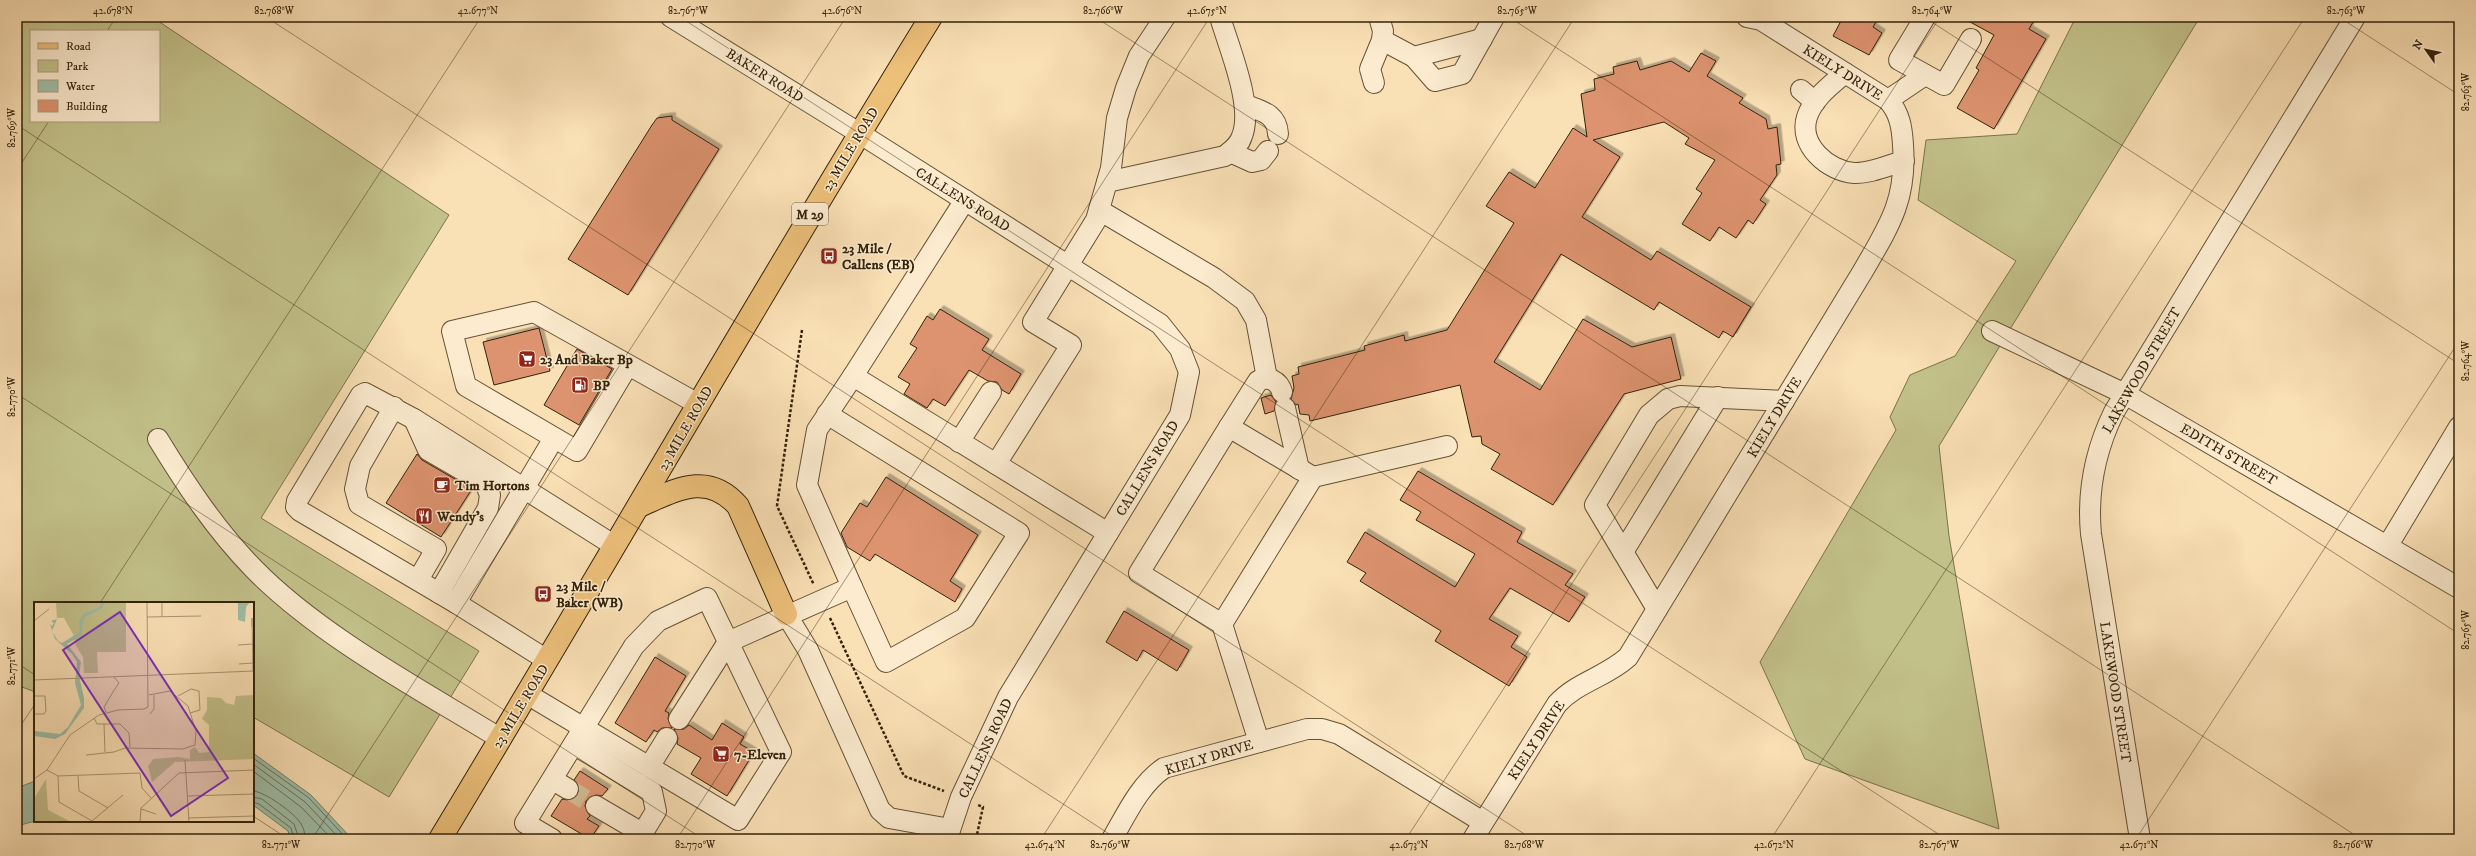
<svg xmlns="http://www.w3.org/2000/svg" width="2476" height="856" font-family="'IM FELL DW Pica',serif">
	<style>
		.green { fill: #c3c18a; stroke: #7b724a; fill-rule: evenodd }
		.water { fill: #9fbea8; stroke: #748069 }
		.lines { fill: none; stroke-linecap: round; stroke-linejoin: round }
		.shore { stroke: #697059; stroke-width: 1 }
		.building { fill: #dd9370; stroke: #33220a; filter: url(#shadow) }
		.minor-tunnel { stroke: #d2ba93; stroke-width: 20; stroke-dasharray: 20 10; stroke-linecap: butt }
		.minor-casing { stroke: #655235; stroke-width: 22 }
		.major-casing { stroke: #33220a; stroke-width: 24 }
		.path { stroke: #33220a; stroke-width: 2.5; stroke-dasharray: 3 2; stroke-linecap: butt }
		.minor { stroke: #fcebcf; stroke-width: 20 }
		.major { stroke: #edc07a; stroke-width: 22 }
		.ticks { fill: none; stroke: #33220a; stroke-width: 1; stroke-opacity: 0.45 }
		.labels { text-anchor: middle; stroke-width: 3; stroke-linejoin: round; paint-order: stroke }
		.shield { fill: #fcebcf; stroke: #6f5e45; stroke-width: 1 }
		.shield-label { font-size: 13px; font-weight: bold; fill: #33220a }
		.street-label { font-size: 14px; fill: #33220a; stroke: #fcebcf }
		.poi-label { font-size: 14px; font-weight: bold; fill: #33220a; stroke: #fcebcf; text-anchor: start }
		.inset-road { fill: none; stroke: #aa9471; stroke-width: 1 }
		.view { fill: #7b2cbf; fill-opacity: 0.15; stroke: #7b2cbf; stroke-width: 2 }
		.inset-edge { fill: none; stroke: #33220a; stroke-width: 2 }
		.neatline { fill: none; stroke: #33220a; stroke-width: 1.5 }
		.ticks-label { font-size: 10px; text-anchor: middle; fill: #33220a }
	</style>
	<defs>
		<filter id="shadow"><feDropShadow dx="3.5" dy="-3.5" stdDeviation="0" flood-color="#0004"/></filter>
	</defs>
	<rect width="100%" height="100%" fill="#fae0b5"/>
	<filter id="stains"><feTurbulence type="fractalNoise" baseFrequency=".005" numOctaves="4"/><feColorMatrix values="0 0 0 0 .2 0 0 0 0 .09 0 0 0 0 .02 0 0 0 .5 -.17"/></filter>
	<radialGradient id="worn" r=".72"><stop offset=".6" stop-color="#630" stop-opacity="0"/><stop offset="1" stop-color="#630" stop-opacity=".3"/></radialGradient>
	<g class="green">
		<path d="M17,17H152L449,215L261,518L479,651L389,797L253,717V603H35V692L17,685ZM31,31H159V121H31Z"/>
		<polygon points="2076,17 2200,17 1939,446 1949,536 1999,829 1805,759 1760,662 1896,430 1890,417 1910,375 1955,356 2016,261 1918,200 1926,140 2017,134"/>
	</g>
	<g class="water">
		<polygon points="253,753 311,795 352,839 291,839 288,831 253,805"/>
		<polygon points="35,781 35,821 17,826 17,788"/>
	</g>
	<g class="lines">
		<g class="shore">
			<polyline points="253,758 309,798 347,839"/>
			<polyline points="253,764 305,802 340,839"/>
			<polyline points="253,771 301,807 332,839"/>
			<path d="M253,791C264,791 296,814 301,824C304,828 305,834 305,839"/>
			<polyline points="253,797 262,799 294,824 299,839"/>
			<polyline points="253,802 259,804 291,828 294,839"/>
		</g>
	</g>
	<g class="building">
		<polygon points="1843,17 1879,17 1873,27 1882,33 1869,55 1833,36"/>
		<polygon points="1961,17 2036,17 2029,29 2046,39 1994,129 1957,108 1979,70 1976,68 1994,35"/>
		<polygon points="1701,53 1716,61 1707,76 1743,98 1739,103 1766,119 1768,129 1777,127 1781,164 1776,165 1777,175 1760,200 1766,204 1753,224 1748,220 1736,238 1719,227 1710,241 1682,224 1702,193 1696,189 1715,160 1685,144 1689,138 1664,122 1593,140 1620,157 1582,217 1651,260 1657,251 1751,307 1733,337 1723,331 1719,338 1659,302 1654,310 1561,254 1494,362 1540,390 1583,319 1632,347 1671,337 1681,379 1624,394 1553,505 1491,469 1500,454 1482,444 1481,436 1472,437 1460,385 1310,421 1309,415 1300,414 1298,404 1296,405 1291,399 1294,388 1292,376 1299,374 1298,367 1365,350 1364,346 1404,335 1405,341 1447,330 1514,223 1486,206 1509,172 1535,188 1573,128 1587,137 1581,94 1595,90 1594,79 1614,74 1613,67 1637,61 1640,70 1671,61 1689,72"/>
		<polygon points="672,116 672,120 719,149 628,295 568,259 652,125 657,118"/>
		<polygon points="940,309 989,339 982,350 1021,374 1009,394 1002,390 997,382 988,381 969,370 945,406 933,399 927,408 904,394 910,384 898,377 917,348 910,344 927,316 933,320"/>
		<polygon points="539,328 550,371 494,385 483,342"/>
		<polygon points="577,349 612,369 579,425 544,405"/>
		<polygon points="1271,395 1276,402 1274,411 1265,414 1261,398"/>
		<polygon points="417,454 422,460 472,489 441,537 386,503"/>
		<polygon points="1418,471 1522,532 1517,542 1573,574 1565,585 1585,597 1569,622 1510,588 1489,619 1518,636 1511,647 1527,657 1509,686 1435,641 1441,631 1360,581 1366,573 1347,562 1365,532 1455,587 1475,554 1416,520 1421,512 1400,500"/>
		<polygon points="886,477 978,535 950,581 962,589 955,602 875,554 870,561 847,547 841,533 860,503 867,507"/>
		<polygon points="1124,611 1189,650 1177,671 1143,650 1137,661 1106,642"/>
		<polygon points="655,657 686,676 665,711 669,713 668,719 672,728 662,728 657,732 654,730 646,742 615,723"/>
		<polygon points="722,723 744,737 740,744 754,752 727,796 691,774 701,758 677,744 678,738 674,729 684,729 689,725 712,740"/>
		<polygon points="580,771 608,789 602,796 596,795 586,801 585,806 590,816 587,819 599,826 590,839 551,816 562,799 568,800 578,795 579,789 574,780"/>
	</g>
	<g class="lines">
		<polyline class="minor-tunnel" points="568,789 596,806"/>
		<defs>
			<g id="minor">
				<polyline points="671,17 859,133 1160,324 1180,349 1189,372 1180,415 1008,697 961,797 947,839"/>
				<polyline points="1925,17 1899,60 1944,85 1971,39"/>
				<polyline points="1382,40 1414,57 1435,81 1462,74 1494,17"/>
				<polyline points="1414,57 1482,39"/>
				<path d="M1845,73C1831,85 1813,98 1807,117C1798,145 1828,171 1854,173C1869,174 1889,165 1904,161"/>
				<polyline points="1374,83 1370,69 1382,40 1383,31 1379,17"/>
				<polyline points="1801,90 1815,102"/>
				<polyline points="1888,100 1925,75"/>
				<path d="M1246,105C1262,111 1277,114 1278,134"/>
				<polyline points="1230,152 1252,162 1261,160 1268,151"/>
				<path d="M1107,182L1225,156C1232,150 1239,146 1242,136C1254,106 1229,48 1220,17"/>
				<polyline points="1099,210 1214,278 1245,301 1256,320 1267,378"/>
				<polyline points="1992,331 2125,394 2459,588"/>
				<polyline points="628,365 577,451 466,386 452,331 534,312 698,404"/>
				<polyline points="853,376 1108,533"/>
				<polyline points="394,407 360,466 355,489 359,504 436,549 418,580"/>
				<polyline points="1285,408 1299,469"/>
				<polyline points="827,414 1019,533 965,618 886,662 852,587"/>
				<polyline points="414,419 428,450 485,483 490,495 488,508 439,593"/>
				<path d="M1229,427L1258,381C1268,375 1279,381 1282,392"/>
				<path d="M158,439C186,485 216,530 253,568C318,635 421,690 501,739"/>
				<polyline points="959,442 991,392"/>
				<polyline points="996,464 1071,345 1033,322 1096,220 1111,168 1117,118 1126,88 1139,56 1165,17"/>
				<polyline points="1313,477 1447,446"/>
				<polyline points="2388,545 2459,427"/>
				<polyline points="1623,552 1718,397"/>
				<polyline points="456,603 554,438"/>
				<polyline points="1657,609 1595,505 1649,415 1668,399 1680,396 1784,401"/>
				<polyline points="786,614 808,650 880,810 889,818 950,829"/>
				<polyline points="1222,624 1313,477 1229,427 1139,573 1222,624 1259,742"/>
				<polyline points="547,660 456,603 300,511 296,507 297,501 361,395 365,393 414,419 615,546"/>
				<polyline points="527,694 738,820 781,752 707,598 658,621 634,646 525,823 552,839"/>
				<polyline points="679,719 728,642 852,587 807,485 817,430 853,376 965,200"/>
				<polyline points="575,745 652,792 656,811 639,839"/>
				<polyline points="649,767 667,738"/>
				<polyline points="553,780 568,789"/>
				<polyline points="596,806 642,833"/>
				<path d="M1112,839C1126,815 1140,784 1164,768L1307,729H1322L1339,734L1483,822"/>
				<path d="M1473,839L1557,704C1577,682 1606,677 1628,657L1863,271C1889,226 1907,200 1903,145C1902,128 1900,113 1888,100L1761,20L1747,17"/>
				<path d="M2140,839L2091,534C2087,491 2095,451 2114,412L2355,17"/>
			</g>
			<g id="major">
				<path d="M639,506C674,491 707,470 738,506L786,614"/>
				<path d="M440,839C605,566 763,289 931,17"/>
			</g>
		</defs>
		<use href="#minor" class="minor-casing"/>
		<use href="#major" class="major-casing"/>
		<g class="path">
			<polyline points="802,330 777,506 814,585"/>
			<polyline points="830,618 904,776 944,791"/>
			<polyline points="976,839 983,807 978,805"/>
		</g>
		<use href="#minor" class="minor"/>
		<use href="#major" class="major"/>
	</g>
	<path class="ticks" d="M266,17L1532,839M680,17L1946,839M1095,17L2361,839M1509,17L2459,634M1924,17L2459,364M2339,17L2459,95M107,31L116,17M17,125L1117,839M17,170L49,121M17,394L703,839M100,603L481,17M17,663L35,675M17,731L35,704M253,816L288,839M312,839L846,17M677,839L1210,17M1041,839L1575,17M1406,839L1940,17M1771,839L2305,17M2136,839L2459,341"/>
	<defs>
		<symbol id="bus-square" viewBox="-11 -11 22 22"><rect x="-9" y="-9" width="18" height="18" rx="4" fill="#8f2418" stroke="#fcebcf"/><path d="M-5-6H5V4H4V6H2V4H-2V6H-4V4H-5ZM-3.5-4V0h7V-4ZM-3.5 1.2v1.5H-2V1.2ZM2 1.2v1.5H3.5V1.2Z" fill="#fff"/></symbol>
		<symbol id="supermarket-square" viewBox="-11 -11 22 22"><rect x="-9" y="-9" width="18" height="18" rx="4" fill="#8f2418" stroke="#fcebcf"/><path d="M-6-5.5h2.5l.6 2H6L4.5 2H-2.5L-4.4-4H-6ZM-1.5 3.2a1.3 1.3 0 1 0 .1 0ZM3 3.2a1.3 1.3 0 1 0 .1 0Z" fill="#fff"/></symbol>
		<symbol id="fuel-square" viewBox="-11 -11 22 22"><rect x="-9" y="-9" width="18" height="18" rx="4" fill="#8f2418" stroke="#fcebcf"/><path d="M-5.5-6h7V0h2V4h1.3V-2.5L3-4.5l.8-.8L6-3V5H2.5V1h-1V6h-7ZM-4.2-4.7v3.2H.2V-4.7Z" fill="#fff"/></symbol>
		<symbol id="cafe-square" viewBox="-11 -11 22 22"><rect x="-9" y="-9" width="18" height="18" rx="4" fill="#8f2418" stroke="#fcebcf"/><path d="M-5.5-4.5H6V0H3Q3 3.5 0 3.5H-2.5Q-5.5 3.5-5.5 0ZM3-3.2v2h1.7v-2ZM-6 4.5H4V6H-6Z" fill="#fff"/></symbol>
		<symbol id="restaurant-square" viewBox="-11 -11 22 22"><rect x="-9" y="-9" width="18" height="18" rx="4" fill="#8f2418" stroke="#fcebcf"/><path d="M-5-6h1v4h1v-4h1v4h1v-4h1v5L-1.5 .5V6h-2V.5L-5-1ZM5-6V6H3V1.5H1.5Q1.5-4 5-6Z" fill="#fff"/></symbol>
	</defs>
	<g fill-rule="evenodd">
		<use href="#bus-square" x="819" y="246" width="20" height="20"/>
		<use href="#supermarket-square" x="517" y="349" width="20" height="20"/>
		<use href="#fuel-square" x="570" y="375" width="20" height="20"/>
		<use href="#cafe-square" x="432" y="475" width="20" height="20"/>
		<use href="#restaurant-square" x="414" y="506" width="20" height="20"/>
		<use href="#bus-square" x="533" y="584" width="20" height="20"/>
		<use href="#supermarket-square" x="711" y="744" width="20" height="20"/>
	</g>
	<g class="labels">
		<rect class="shield" x="792" y="203" width="36" height="22" rx="3"/>
		<g class="shield-label">
			<text x="810" y="219">M 29</text>
		</g>
		<g class="street-label">
			<text transform="translate(1843 72) rotate(32)" y="5">KIELY DRIVE</text>
			<text transform="translate(765 75) rotate(32)" y="5">BAKER ROAD</text>
			<text transform="translate(850 149) rotate(-59)" y="5">23 MILE ROAD</text>
			<text transform="translate(963 199) rotate(32)" y="5">CALLENS ROAD</text>
			<text transform="translate(2141 370) rotate(-60)" y="5">LAKEWOOD STREET</text>
			<text transform="translate(1774 417) rotate(-59)" y="5">KIELY DRIVE</text>
			<text transform="translate(685 428) rotate(-60)" y="5">23 MILE ROAD</text>
			<text transform="translate(2229 454) rotate(30)" y="5">EDITH STREET</text>
			<text transform="translate(1147 468) rotate(-59)" y="5">CALLENS ROAD</text>
			<text transform="translate(2116 692) rotate(81)" y="5">LAKEWOOD STREET</text>
			<text transform="translate(520 706) rotate(-59)" y="5">23 MILE ROAD</text>
			<text transform="translate(1536 740) rotate(-57)" y="5">KIELY DRIVE</text>
			<text transform="translate(985 748) rotate(-65)" y="5">CALLENS ROAD</text>
			<text transform="translate(1209 757) rotate(-17)" y="5">KIELY DRIVE</text>
		</g>
		<g class="poi-label">
			<text x="842" y="253">23 Mile /<tspan x="842" dy="16">Callens (EB)</tspan></text>
			<text x="540" y="364">23 And Baker Bp</text>
			<text x="593" y="390">BP</text>
			<text x="455" y="490">Tim Hortons</text>
			<text x="437" y="521">Wendy's</text>
			<text x="556" y="591">23 Mile /<tspan x="556" dy="16">Baker (WB)</tspan></text>
			<text x="734" y="759">7-Eleven</text>
		</g>
	</g>
	<g transform="translate(34 602)">
		<rect width="220" height="220" fill="#fae0b5"/>
		<path d="M22,0H92V50H63L64,71H50L49,55L42,44L39,32L30,16H23ZM220,93V157L141,160L118,180L114,164L119,157L144,155L156,157V148L161,145L165,151L175,150V123L168,117L173,108V95L187,96L192,101L200,103L202,94ZM12,177L14,208L37,220H0V197Z" fill="#c3c18a"/>
		<path d="M68,0H71L68,6L50,16L47,34L33,42L47,60L45,74L50,96V106L31,132L21,137L0,134L1,129L26,132L34,125L47,103L41,81L43,60L38,52L21,37L16,22L18,24L20,21L17,19L23,17L18,29L24,39L28,41L46,30L45,19L50,11L64,6ZM204,0H216L212,5L211,20L204,18Z" fill="#9fbea8"/>
		<path class="inset-road" d="M128,0V15M113,15L167,14M0,19L15,7M218,25V16L219,69M204,43L219,42M205,62L219,61M0,78L220,69M79,90L85,81L80,75M0,94H11L12,109L10,112H0M144,94L157,87L165,89L166,108L156,111M72,110L70,105L79,90M116,112L120,107V93M60,116L63,122H86L95,131L96,145M70,122L71,150M52,153L80,150L91,146L149,147L161,143L162,129L154,104L136,89L115,93M151,158L155,220M13,168L24,174L106,171L108,186L117,196M24,174L25,200L58,219L89,193M44,174L45,189L74,206M0,177L13,168L36,133L65,113L84,108L110,107L114,105L113,0M154,194L220,192M107,207L122,212M154,216L220,214M106,220L107,206L145,171L220,168"/>
		<path class="view" d="M86,10L194,176L137,214L29,48Z"/>
		<rect width="220" height="220" class="inset-edge"/>
	</g>
	<rect width="2476" height="856" fill="none" stroke="#fae0b5" stroke-width="44"/>
	<rect x="30" y="30" width="130" height="92" fill="#fcebcf" stroke="#ac9b80"/>
	<rect x="38" y="43" width="20" height="6" fill="#edc07a" stroke="#ac9b80"/>
	<text x="66" y="50" font-size="12" fill="#33220a">Road</text>
	<rect x="38" y="60" width="20" height="12" fill="#c3c18a" stroke="#ac9b80"/>
	<text x="66" y="70" font-size="12" fill="#33220a">Park</text>
	<rect x="38" y="80" width="20" height="12" fill="#9fbea8" stroke="#ac9b80"/>
	<text x="66" y="90" font-size="12" fill="#33220a">Water</text>
	<rect x="38" y="100" width="20" height="12" fill="#dd9370" stroke="#ac9b80"/>
	<text x="66" y="110" font-size="12" fill="#33220a">Building</text>
	<g transform="translate(2426 50) rotate(303)" stroke="#fcebcf" stroke-width="3" paint-order="stroke">
	<path d="M0-3L7 15L0 10L-7 15Z" fill="#33220a"/>
	<text y="-6" font-size="11" font-weight="bold" text-anchor="middle" fill="#33220a">N</text>
	</g>
	<rect x="22" y="22" width="2432" height="812" class="neatline"/>
	<g class="ticks-label">
		<text x="113" y="14">42.678°N</text>
		<text x="274" y="14">82.768°W</text>
		<text x="478" y="14">42.677°N</text>
		<text x="688" y="14">82.767°W</text>
		<text x="842" y="14">42.676°N</text>
		<text x="1103" y="14">82.766°W</text>
		<text x="1207" y="14">42.675°N</text>
		<text x="1517" y="14">82.765°W</text>
		<text x="1932" y="14">82.764°W</text>
		<text x="2346" y="14">82.763°W</text>
		<text transform="translate(2465 92) rotate(-90)" y="4">82.763°W</text>
		<text transform="translate(11 128) rotate(-90)" y="4">82.769°W</text>
		<text transform="translate(2465 361) rotate(-90)" y="4">82.764°W</text>
		<text transform="translate(11 397) rotate(-90)" y="4">82.770°W</text>
		<text transform="translate(2465 630) rotate(-90)" y="4">82.765°W</text>
		<text transform="translate(11 666) rotate(-90)" y="4">82.771°W</text>
		<text x="281" y="848">82.771°W</text>
		<text x="695" y="848">82.770°W</text>
		<text x="1045" y="848">42.674°N</text>
		<text x="1110" y="848">82.769°W</text>
		<text x="1409" y="848">42.673°N</text>
		<text x="1524" y="848">82.768°W</text>
		<text x="1774" y="848">42.672°N</text>
		<text x="1939" y="848">82.767°W</text>
		<text x="2139" y="848">42.671°N</text>
		<text x="2353" y="848">82.766°W</text>
	</g>
	<rect width="100%" height="100%" filter="url(#stains)"/>
	<rect width="100%" height="100%" fill="url(#worn)"/>
</svg>
